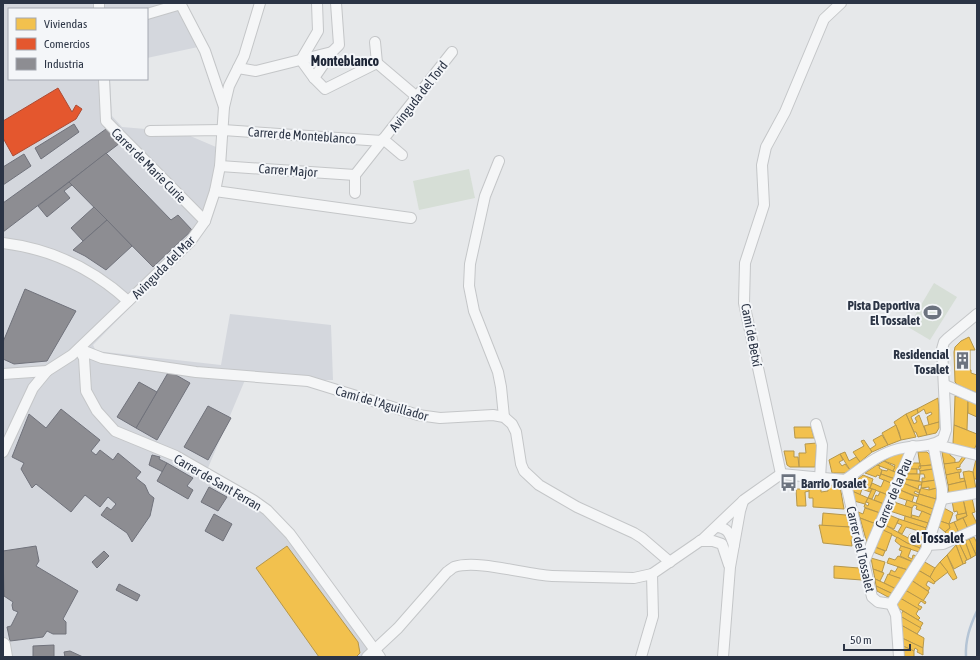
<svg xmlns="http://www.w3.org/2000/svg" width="980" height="660" font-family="'Asap Condensed',sans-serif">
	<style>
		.built { fill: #d4d7dd }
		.green { fill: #d6ded6 }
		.homes { fill: #f2c14e; stroke: #b6974b }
		.shops { fill: #e4572e; stroke: #ac4c35 }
		.industry { fill: #8d8d92; stroke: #70727b }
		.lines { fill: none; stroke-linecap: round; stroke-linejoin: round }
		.stream { stroke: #b4c4d5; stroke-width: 2.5 }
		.street-casing { stroke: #c4c6c8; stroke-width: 12 }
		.secondary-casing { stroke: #c4c6c8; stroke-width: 16 }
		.street { stroke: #f5f6f7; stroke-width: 10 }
		.secondary { stroke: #f8f8f8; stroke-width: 14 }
		.labels { text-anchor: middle; stroke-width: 4; stroke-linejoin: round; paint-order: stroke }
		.street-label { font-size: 13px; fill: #2b3445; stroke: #f4f6f9 }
		.poi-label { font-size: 13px; font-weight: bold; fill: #2b3445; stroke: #f4f6f9; text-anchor: end }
		.neighbourhood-label { font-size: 14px; font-weight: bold; fill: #1d2536; stroke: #f4f6f9 }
	</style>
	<rect width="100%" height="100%" fill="#e6e8ea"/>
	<polygon class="built" points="3,3 174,3 198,47 147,58 147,9 9,9 9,79 110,79 112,116 122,127 181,132 216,147 211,219 201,235 93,345 96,351 221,365 230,314 331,325 333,380 245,380 208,468 272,514 376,657 3,657"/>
	<g class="green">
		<polygon points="469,169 475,198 419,210 413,181"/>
		<polygon points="934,283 957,297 930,340 908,327"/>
	</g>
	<g class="homes">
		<polygon points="969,337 975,350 970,350 970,370 971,370 971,373 977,375 977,393 958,385 955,382 954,352 955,347 961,341"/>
		<polygon points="955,396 968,400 967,430 954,425"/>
		<polygon points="938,398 939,411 939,422 929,425 927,417 932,414 931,412 926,414 924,409 918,413 917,409"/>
		<polygon points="968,400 977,404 977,417 968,413"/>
		<polygon points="917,409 918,413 911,417 914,424 917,422 915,418 919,415 927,435 918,437 916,432 914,432 906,414"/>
		<polygon points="906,414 916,437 901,440 899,432 894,422"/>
		<polygon points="939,422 939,428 936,433 927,435 924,426"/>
		<polygon points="896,425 901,440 888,445 882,433"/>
		<polygon points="954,425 977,434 977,443 974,450 955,446 953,443"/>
		<polygon points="794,427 811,427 814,438 795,438"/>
		<polygon points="882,435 888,445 872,452 870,449 876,445 873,440"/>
		<polygon points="864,440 872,452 860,462 853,452 864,446 861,441"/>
		<polygon points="817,443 815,467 799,467 799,453 806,453 805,444"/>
		<polygon points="784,451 794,451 794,457 798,457 799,467 790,467 787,465"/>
		<polygon points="845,452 849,461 856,457 860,462 850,470 840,454"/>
		<polygon points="918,452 927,452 930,455 932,465 920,466"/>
		<polygon points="942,452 950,453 950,455 955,459 955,463 944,464"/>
		<polygon points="901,453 905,453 897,473 893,471 895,465 884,461 895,454"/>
		<polygon points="840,454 843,460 839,462 842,466 845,464 850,470 845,473 832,473 829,460"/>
		<polygon points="963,456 966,457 960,465 960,467 956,468 957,470 961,469 961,472 946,475 944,464 959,462"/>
		<polygon points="976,459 977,479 974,479 973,472"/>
		<polygon points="884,461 895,467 893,471 877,465"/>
		<polygon points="911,463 920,463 920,466 919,466 919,469 909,469"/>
		<polygon points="877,465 880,466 879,468 882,470 880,476 877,475 876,477 865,473"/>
		<polygon points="932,465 933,469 920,471 919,469 921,468 920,466"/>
		<polygon points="888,469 897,473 895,479 881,474 882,470 887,471"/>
		<polygon points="909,469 917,469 917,474 907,474"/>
		<polygon points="933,469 936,480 922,482 922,478 925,478 924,474 920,474 920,471"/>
		<polygon points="969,471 973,472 976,489 967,491 963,472"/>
		<polygon points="959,472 960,479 964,478 965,481 948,485 946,475"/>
		<polygon points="881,474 895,479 893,484 879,478"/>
		<polygon points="907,474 920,474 919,481 904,479"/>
		<polygon points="863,475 873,479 870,488 866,486 867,484 865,483 864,486 854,482"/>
		<polygon points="904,479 922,482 922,485 919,485 918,489 903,483"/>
		<polygon points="884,480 893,484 888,495 870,488 872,483 881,487"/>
		<polygon points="936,480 937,488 929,490 929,487 921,488 922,482"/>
		<polygon points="965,481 967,491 949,494 948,485"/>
		<polygon points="854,482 872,489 870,492 862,489 860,495 852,491"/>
		<polygon points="903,483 920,490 919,493 915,491 914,493 919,495 918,497 900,490"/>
		<polygon points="815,485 821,485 821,492 828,491 828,485 840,486 844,509 813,507 813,498 809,498 809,486 815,487"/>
		<polygon points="809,486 809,491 805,492 806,506 797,506 796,489 806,489 806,487"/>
		<polygon points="921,488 929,490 937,488 936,499 919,494"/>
		<polygon points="872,489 876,490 872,499 868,498"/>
		<polygon points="900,490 914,496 912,502 897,497"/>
		<polygon points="852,491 868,498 865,504 854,501"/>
		<polygon points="880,492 888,495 884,504 874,500 876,495 878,496"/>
		<polygon points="919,494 936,499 933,509 916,503"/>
		<polygon points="868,498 884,504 880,513 864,507 865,504 868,506 869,503 866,502"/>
		<polygon points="972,498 975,512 972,513 977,524 968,529 963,518 967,516 963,499"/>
		<polygon points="963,499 966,513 958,515 957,511 954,512 952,501"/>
		<polygon points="907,500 933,509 931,515 916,509 917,506 914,505 912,508 905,506"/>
		<polygon points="894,502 912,508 911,518 890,511"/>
		<polygon points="865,508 880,513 876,524 860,518 858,512 863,514"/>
		<polygon points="944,508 953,513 949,524 940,521"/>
		<polygon points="922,511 931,515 928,523 911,518 912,515 919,517"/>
		<polygon points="823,513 846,515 850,527 822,526"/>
		<polygon points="966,513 967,516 957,520 956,515"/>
		<polygon points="889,515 899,519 894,529 885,525"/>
		<polygon points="905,516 928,523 926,528 904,521"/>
		<polygon points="860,518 876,524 868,543 867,543"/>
		<polygon points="963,518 968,529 959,533 954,522"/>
		<polygon points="899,519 926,528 925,533 906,527 902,534 898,532 902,525 897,523"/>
		<polygon points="940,521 949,524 950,528 945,532 938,526"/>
		<polygon points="954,522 959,533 951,538 945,532 950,528 949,524"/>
		<polygon points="819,525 850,527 853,540 851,540 852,546 823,543"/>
		<polygon points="885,525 908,538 922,543 920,548 907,543 883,530"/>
		<polygon points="883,530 892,534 886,551 875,547"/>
		<polygon points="917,530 925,533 922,543 908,538 910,534 916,535"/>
		<polygon points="897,537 907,543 920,548 919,552 901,546 895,541"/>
		<polygon points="974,537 977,543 976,555 969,539"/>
		<polygon points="969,539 976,555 971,558 965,541"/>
		<polygon points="965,541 971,558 967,560 959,543"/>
		<polygon points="959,543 967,560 965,561 966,563 963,564 956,545"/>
		<polygon points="956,545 963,564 954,569 947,555"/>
		<polygon points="287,546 358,642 360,653 356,657 319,657 256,568"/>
		<polygon points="901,546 911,549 908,557 912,559 913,555 917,556 913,562 900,556 902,551 899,550"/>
		<polygon points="875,547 885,551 883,556 873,552"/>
		<polygon points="947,555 957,578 953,580 940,562"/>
		<polygon points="898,556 913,562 908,570 887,563 889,558 895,560"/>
		<polygon points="871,558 885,562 882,572 873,569"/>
		<polygon points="923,561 935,568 930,577 918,570"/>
		<polygon points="940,562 948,572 935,582 930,577 935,568"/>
		<polygon points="834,566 859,568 862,580 834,578"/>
		<polygon points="898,567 908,570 902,579 889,575 891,570 895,572"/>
		<polygon points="873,569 884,573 880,581 875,579"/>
		<polygon points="918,570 930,577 935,582 934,584 928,581 926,585 930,588 928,591 911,580"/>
		<polygon points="888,574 902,579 896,589 884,583"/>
		<polygon points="875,579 884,583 896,589 893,594 876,586"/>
		<polygon points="911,580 929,592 923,601 905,590"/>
		<polygon points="876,586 893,594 892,595 888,597 877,591"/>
		<polygon points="905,590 926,602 925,604 921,601 918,605 922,607 920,610 900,598"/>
		<polygon points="900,598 919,609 916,614 920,618 918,620 895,606"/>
		<polygon points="903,611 923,623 920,628 900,616"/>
		<polygon points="900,616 921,628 917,634 901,625"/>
		<polygon points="901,625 924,638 923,648 902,638"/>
		<polygon points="902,638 923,648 923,655 917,652 918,650 915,648 914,651 903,646"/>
		<polygon points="903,646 914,651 914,657 904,657"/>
	</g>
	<polygon class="shops" points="58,88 72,112 76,105 82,109 76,119 13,156 3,138 3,121"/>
	<g class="industry">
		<polygon points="74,124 79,132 41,159 35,148"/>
		<polygon points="106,129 120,143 3,232 3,203"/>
		<polygon points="106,153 171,220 178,215 192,230 153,267 69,182"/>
		<polygon points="24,154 31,166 3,185 3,167"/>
		<polygon points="69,182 72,185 64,191 70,198 47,217 38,206"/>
		<polygon points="94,207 107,220 83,241 71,228"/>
		<polygon points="107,220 132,246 106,270 85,256 73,250"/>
		<polygon points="25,289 76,311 47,361 14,364 3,359 3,342"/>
		<polygon points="169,371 190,383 157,440 136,428"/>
		<polygon points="139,382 157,392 136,428 117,417"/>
		<polygon points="208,406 231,418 208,460 184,447"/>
		<polygon points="61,409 100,440 91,451 96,455 100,450 113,460 118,453 141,472 136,478 145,485 149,494 154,498 150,516 132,542 127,533 101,515 107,507 111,510 116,504 108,497 100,507 85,495 71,512 36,484 32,488 21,469 24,463 12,457 29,414 46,428"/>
		<polygon points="152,455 160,457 159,459 167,463 163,472 149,465"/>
		<polygon points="167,463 193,478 187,486 193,490 188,499 157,481"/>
		<polygon points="209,487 227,497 218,511 201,502"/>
		<polygon points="214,514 232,524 223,541 205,531"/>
		<polygon points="36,546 39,561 36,566 78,591 63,619 66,622 66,634 53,634 47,631 43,637 10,641 7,627 11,626 18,612 13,610 12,605 13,602 4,596 3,551"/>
		<polygon points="104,551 109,556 97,568 92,562"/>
		<polygon points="119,584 140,595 137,601 116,590"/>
		<polygon points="54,645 54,657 33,657 33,646"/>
		<polygon points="70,651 83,657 65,657 64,652"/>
	</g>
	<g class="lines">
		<path class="stream" d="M966,657C965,640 970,626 977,611"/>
		<defs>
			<g id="street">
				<polyline points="99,3 99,9"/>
				<polyline points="180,3 205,51 224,107"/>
				<polyline points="147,14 181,4"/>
				<polyline points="375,42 377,63"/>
				<polyline points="332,52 339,45 336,3"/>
				<polyline points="301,60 318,31 317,3"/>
				<polyline points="238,68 256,71 332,52 314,78 301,60"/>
				<polyline points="314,78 325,89 377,63 417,97"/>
				<polyline points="104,79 106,121 205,221"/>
				<polyline points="150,131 223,130 382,141"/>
				<polyline points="383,139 402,155"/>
				<polyline points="499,161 485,196 470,264 469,286 474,311 498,372 501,387 504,417"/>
				<polyline points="220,166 355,175"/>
				<polyline points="215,191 411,218"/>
				<polyline points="355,193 355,175 452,52"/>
				<path d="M3,243C52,249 92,268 128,301"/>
				<polyline points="79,349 102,358 196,372 308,381 418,415 440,418 493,415 504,417 512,424 516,432 521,464 524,471 539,485 577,507 634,533 642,538 670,562"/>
				<polyline points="79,349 84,358 86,391 97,411 115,431 176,456 253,500 267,510 290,534 380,657"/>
				<polyline points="3,374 47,371 72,355 190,242 205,221 215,191 220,166 224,107 229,86 244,56 260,3"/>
				<polyline points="945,385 977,399"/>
				<polyline points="816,424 822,445 820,478"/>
				<polyline points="3,452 33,388 47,371"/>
				<polyline points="781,474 744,303 745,263 764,205 762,165 766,147 785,112 824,19 841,3"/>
				<path d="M781,474L845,480C862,468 878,454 898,449C913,445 930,448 943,439L946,430L942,349L944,342L948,338L977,314"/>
				<polyline points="845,480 872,597 878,602 891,604"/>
				<polyline points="942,499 977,493"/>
				<path d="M717,527C729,528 730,535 734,545"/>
				<polyline points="700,541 713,541 722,544 729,565"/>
				<polyline points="927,545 943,544 977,529"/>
				<polyline points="864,562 913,446"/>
				<polyline points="891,604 926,550 942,499 942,489 933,444 977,455"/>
				<polyline points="891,604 896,615 899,657"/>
				<path d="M367,657L398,628L447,572C449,571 452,568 454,567C478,559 526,575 552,576L634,578L652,574L703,539L744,500L781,474"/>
				<polyline points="641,657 653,616 652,574"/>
				<polyline points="723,657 730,567 740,511 743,501"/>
			</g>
			<polyline id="secondary" points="3,645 5,657"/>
		</defs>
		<use href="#street" class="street-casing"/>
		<use href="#secondary" class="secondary-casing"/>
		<use href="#street" class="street"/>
		<use href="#secondary" class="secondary"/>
	</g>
	<defs>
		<symbol id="stadium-bare" viewBox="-9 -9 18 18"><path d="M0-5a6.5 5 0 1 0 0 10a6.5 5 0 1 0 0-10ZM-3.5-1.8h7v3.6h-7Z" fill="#6c737f" stroke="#f4f6f9" stroke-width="2.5" paint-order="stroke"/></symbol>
		<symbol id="building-bare" viewBox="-9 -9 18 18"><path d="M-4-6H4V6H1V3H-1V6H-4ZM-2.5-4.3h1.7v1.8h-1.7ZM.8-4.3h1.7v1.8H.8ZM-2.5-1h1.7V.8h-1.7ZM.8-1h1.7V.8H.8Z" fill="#6c737f" stroke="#f4f6f9" stroke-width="2.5" paint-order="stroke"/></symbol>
		<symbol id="bus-bare" viewBox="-9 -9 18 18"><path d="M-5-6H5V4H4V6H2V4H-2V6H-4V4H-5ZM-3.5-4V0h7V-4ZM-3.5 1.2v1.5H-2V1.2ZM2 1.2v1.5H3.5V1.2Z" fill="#6c737f" stroke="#f4f6f9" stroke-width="2.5" paint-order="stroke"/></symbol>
	</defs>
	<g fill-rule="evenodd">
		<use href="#stadium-bare" x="920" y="300" width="25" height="25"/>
		<use href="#building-bare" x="950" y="348" width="25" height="25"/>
		<use href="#bus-bare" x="776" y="470" width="25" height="25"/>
	</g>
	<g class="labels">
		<g class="street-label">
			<text transform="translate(418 96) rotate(-52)" y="5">Avinguda del Tord</text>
			<text transform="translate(302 135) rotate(4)" y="5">Carrer de Monteblanco</text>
			<text transform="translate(149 165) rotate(45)" y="5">Carrer de Marie Curie</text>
			<text transform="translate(288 170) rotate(4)" y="5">Carrer Major</text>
			<text transform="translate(163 267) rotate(-45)" y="5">Avinguda del Mar</text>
			<text transform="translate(752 335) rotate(79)" y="5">Camí de Betxí</text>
			<text transform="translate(382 403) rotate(16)" y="5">Camí de l'Aguillador</text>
			<text transform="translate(218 482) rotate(30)" y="5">Carrer de Sant Ferran</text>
			<text transform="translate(893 493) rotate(-67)" y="5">Carrer de la Pau</text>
			<text transform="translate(861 549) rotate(77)" y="5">Carrer del Tossalet</text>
		</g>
		<g class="poi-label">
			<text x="920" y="310">Pista Deportiva<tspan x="920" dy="15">El Tossalet</tspan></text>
			<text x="949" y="359">Residencial<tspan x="949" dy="15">Tosalet</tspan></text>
			<text x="801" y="488" text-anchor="start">Barrio Tosalet</text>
		</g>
		<g class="neighbourhood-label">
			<text x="345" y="66">Monteblanco</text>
			<text x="937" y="543">el Tossalet</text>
		</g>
	</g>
	<rect width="980" height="660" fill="none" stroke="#2b3445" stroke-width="8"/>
	<rect x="8" y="8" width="140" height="72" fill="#f4f6f9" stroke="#a4a8b1"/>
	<rect x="16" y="18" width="20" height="12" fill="#f2c14e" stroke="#a4a8b1"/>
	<text x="44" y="28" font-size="12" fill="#2b3445">Viviendas</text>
	<rect x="16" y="38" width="20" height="12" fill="#e4572e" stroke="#a4a8b1"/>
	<text x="44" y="48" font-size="12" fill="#2b3445">Comercios</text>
	<rect x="16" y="58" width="20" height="12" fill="#8d8d92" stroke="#a4a8b1"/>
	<text x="44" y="68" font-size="12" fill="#2b3445">Industria</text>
	<path d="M844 644v6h66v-6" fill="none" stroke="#2b3445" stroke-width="2"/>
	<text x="850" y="644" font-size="12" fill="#2b3445" stroke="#f4f6f9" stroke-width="3" paint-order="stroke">50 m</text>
</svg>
